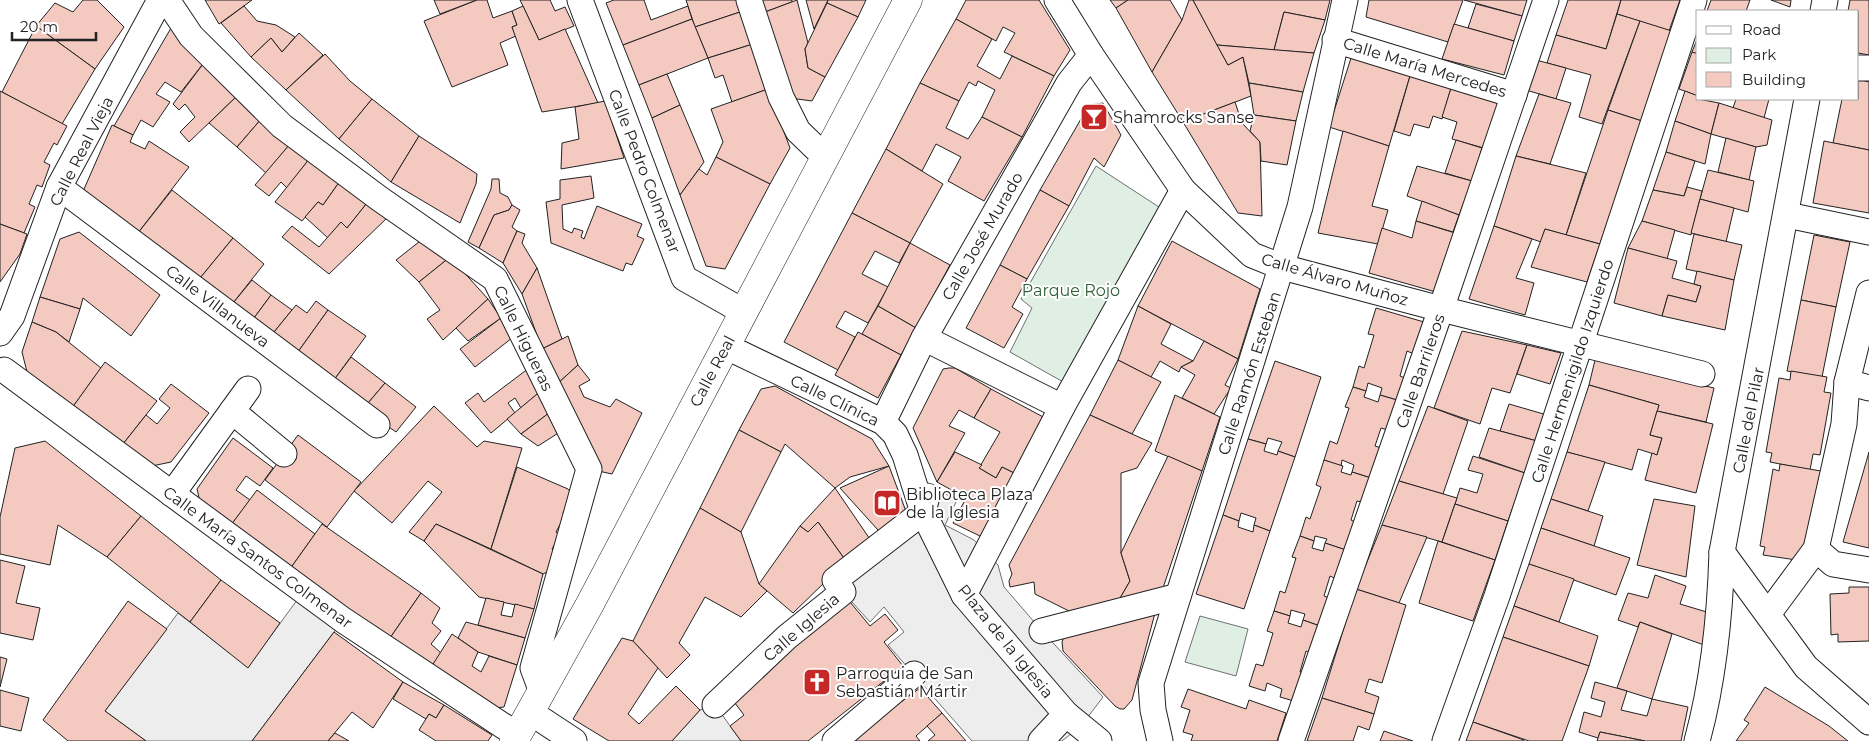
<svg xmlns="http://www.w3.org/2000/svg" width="1869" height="741" font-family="Montserrat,sans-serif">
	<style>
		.green { fill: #e0efe3; stroke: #6f6f6f }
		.parking { fill: #ededed; stroke: #6f6f6f }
		.building { fill: #f3c9c0; stroke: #222 }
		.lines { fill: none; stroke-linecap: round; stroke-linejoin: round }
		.street-casing { stroke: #222; stroke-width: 27 }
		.secondary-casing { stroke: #222; stroke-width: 29 }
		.street { stroke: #fff; stroke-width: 25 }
		.secondary { stroke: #fff; stroke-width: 28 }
		.labels { text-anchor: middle; stroke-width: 4; stroke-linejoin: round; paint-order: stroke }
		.street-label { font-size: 16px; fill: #222; stroke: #fff }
		.poi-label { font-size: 16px; fill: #222; stroke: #fff; text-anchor: start }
		.park-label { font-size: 16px; fill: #2f5e38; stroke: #fff }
	</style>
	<rect width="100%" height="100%" fill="#fff"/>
	<g class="green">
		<polygon points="1096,166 1162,209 1065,383 1010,352 1032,308 1021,299"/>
		<polygon points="1200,616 1248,629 1236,676 1185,662"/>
	</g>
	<g class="parking">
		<polygon points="930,486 957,500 945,525 974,540 998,565 1004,587 1042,631 1103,697 1081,726 1062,741 972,741 888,645 904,632 884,607 870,622 843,592"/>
		<polygon points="303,592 343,620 252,741 146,741 105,711 178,613 248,667"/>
		<polygon points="715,705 741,741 672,741 700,710"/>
	</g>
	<g class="building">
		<polygon points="83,0 97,0 124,27 95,69 36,26 55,3 73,12"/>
		<polygon points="205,0 252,0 219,24"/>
		<polygon points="434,0 477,0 440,14"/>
		<polygon points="477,0 487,0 493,18 512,11 517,25 512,27 516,36 500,43 508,65 452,87 424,21"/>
		<polygon points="520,0 550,0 555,11 565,7 574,26 539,40"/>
		<polygon points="614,0 644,0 651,20 688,6 692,19 623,45 606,3"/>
		<polygon points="686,0 740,0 743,11 695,27"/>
		<polygon points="762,0 792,0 792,2 765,12"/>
		<polygon points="797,0 808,43 805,49 808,68 825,77 812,101 790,98 765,12"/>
		<polygon points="806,0 828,0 814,29"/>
		<polygon points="828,0 866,0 858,17 827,3"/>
		<polygon points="966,0 1039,0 1070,50 1054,76 1004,52 1015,33 1003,27 996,41 956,19"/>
		<polygon points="1110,0 1128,0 1116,8"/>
		<polygon points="1128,0 1170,0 1182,20 1152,72 1116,8"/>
		<polygon points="1189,0 1193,0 1228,65 1243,57 1251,96 1183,122 1152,72 1182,20"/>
		<polygon points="1193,0 1330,0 1325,20 1284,12 1274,50 1217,45"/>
		<polygon points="1369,0 1463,0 1448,42 1366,17"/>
		<polygon points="1464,0 1527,0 1522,16"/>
		<polygon points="1568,0 1621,0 1606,49 1556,35"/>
		<polygon points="1621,0 1680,0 1669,31 1617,14"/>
		<polygon points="1711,0 1750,0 1746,11 1707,11"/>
		<polygon points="1771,0 1791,0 1790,7"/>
		<polygon points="1850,0 1869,0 1869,55 1858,53 1858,11 1848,11"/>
		<polygon points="827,3 858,17 825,77 808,68 805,49"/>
		<polygon points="1476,4 1522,16 1514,41 1468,28"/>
		<polygon points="244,6 257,21 276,25 295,37 282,52 271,38 251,57 221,23"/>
		<polygon points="523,6 539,40 565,29 598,103 542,112 512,27 517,25 512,11"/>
		<polygon points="743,11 753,44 708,58 695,27"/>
		<polygon points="1284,12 1325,20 1314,53 1274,50"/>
		<polygon points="1617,14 1640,21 1602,124 1579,117 1591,75 1547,63 1556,35 1606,49"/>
		<polygon points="692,19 708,58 639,85 623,45"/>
		<polygon points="956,19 992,39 977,66 1000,79 1012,56 1054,76 1022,137 982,117 995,90 978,81 976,86 969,82 959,101 920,83"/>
		<polygon points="1640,21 1675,32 1642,121 1608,110"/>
		<polygon points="1454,24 1514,41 1504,75 1442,59"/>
		<polygon points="36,26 95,69 62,124 2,92"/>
		<polygon points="171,28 206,60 181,92 165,82 156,94 170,102 153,127 141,120 133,135 114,126"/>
		<polygon points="299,33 323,55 286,90 251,57 271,38 282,52"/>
		<polygon points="1698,37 1698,54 1692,52"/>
		<polygon points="753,44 768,89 732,102 723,75 715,78 708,58"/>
		<polygon points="1217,45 1314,53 1303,92 1249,83 1243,57 1228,65"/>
		<polygon points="1692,52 1698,54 1698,96 1679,89"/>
		<polygon points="325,54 350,81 372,99 339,139 286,90"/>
		<polygon points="1351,58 1410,76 1389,146 1329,127"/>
		<polygon points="206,60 237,96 189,142 180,132 195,117 185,104 179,110 173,104"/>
		<polygon points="1536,60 1566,68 1556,99 1526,90"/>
		<polygon points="667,74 680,105 652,118 639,85"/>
		<polygon points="1410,76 1451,88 1442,119 1433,116 1429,128 1414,124 1410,136 1394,131"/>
		<polygon points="1858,79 1869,82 1869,150 1833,143 1842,99 1858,99"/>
		<polygon points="920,83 959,101 946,128 968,139 982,117 1022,137 984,201 948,181 961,157 936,144 922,171 886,149"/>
		<polygon points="1249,83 1303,92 1296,121 1254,115"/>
		<polygon points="1451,88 1501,104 1487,149 1452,139 1457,122 1442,117"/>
		<polygon points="768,89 790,148 770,184 716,157 723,142 711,109"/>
		<polygon points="0,91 67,126 57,145 54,143 44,162 50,165 42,187 37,185 29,204 35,207 24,233 0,224"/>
		<polygon points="1685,91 1698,96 1698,99 1719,103 1711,134 1675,121"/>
		<polygon points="1539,94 1571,103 1550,164 1516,156"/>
		<polygon points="237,96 262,118 237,147 209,123"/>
		<polygon points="372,99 419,136 391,182 339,139"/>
		<polygon points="1736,99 1769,99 1764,118 1733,108"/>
		<polygon points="605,101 624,158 561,169 562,143 579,139 575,107"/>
		<polygon points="1235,102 1242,123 1260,142 1262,216 1238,213 1183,122"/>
		<polygon points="1103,103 1121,135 1104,167 1094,158 1069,206 1040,190 1089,105"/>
		<polygon points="1719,103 1772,120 1767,145 1756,147 1711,134"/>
		<polygon points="680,105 704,162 680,195 652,118"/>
		<polygon points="1608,110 1642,121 1600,244 1566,235"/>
		<polygon points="1254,115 1296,121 1287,165 1261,161 1260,142 1250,131"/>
		<polygon points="262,118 290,144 266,173 237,147"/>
		<polygon points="1675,121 1711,134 1705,164 1666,152"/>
		<polygon points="112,125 133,135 130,142 145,149 149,141 189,167 134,238 81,196"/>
		<polygon points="1343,131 1389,146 1372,206 1388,210 1378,244 1318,233"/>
		<polygon points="419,136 477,174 476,184 460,223 391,182"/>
		<polygon points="1726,138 1756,147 1749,180 1718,172"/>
		<polygon points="1456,140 1482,148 1472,181 1445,173"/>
		<polygon points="1824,141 1869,150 1869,213 1813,203"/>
		<polygon points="290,144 310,158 287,188 281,182 269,196 255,185"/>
		<polygon points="886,149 943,184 910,243 852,213"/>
		<polygon points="1666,152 1695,161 1684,196 1653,190"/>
		<polygon points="1516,156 1586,173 1566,235 1545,229 1541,242 1494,226"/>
		<polygon points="716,157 770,184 725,269 706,266 680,195 699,169 707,175"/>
		<polygon points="310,158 340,181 323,205 318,202 302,221 275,202"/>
		<polygon points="1417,166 1472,181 1459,215 1407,196"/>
		<polygon points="1708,170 1754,181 1748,212 1700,199"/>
		<polygon points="591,176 594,198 562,205 563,229 572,233 574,228 583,231 581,237 584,239 597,206 642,224 637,236 644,239 632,265 626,263 623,271 551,243 546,202 560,199 560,180"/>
		<polygon points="492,179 499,179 500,193 508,197 512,205 509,210 494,215 479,248 468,242 491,189"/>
		<polygon points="340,181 367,203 347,228 341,222 328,238 305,217 318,202 323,205"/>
		<polygon points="1687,187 1702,191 1691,235 1642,221 1653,190 1684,196"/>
		<polygon points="172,190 233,238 196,283 134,238"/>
		<polygon points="1040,190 1069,206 1027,279 1000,265"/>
		<polygon points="1700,199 1734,208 1726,242 1691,233"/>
		<polygon points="1422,201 1459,215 1453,232 1416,221"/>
		<polygon points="367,203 388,217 329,274 282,237 292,226 319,247 341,222 347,228"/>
		<polygon points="512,205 520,210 512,227 517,231 503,263 479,248 494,215 509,210"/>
		<polygon points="852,213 910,243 899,263 875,251 862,274 888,287 868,323 845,311 836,327 855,337 838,370 784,342"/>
		<polygon points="1416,221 1455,233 1436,292 1369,273 1382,228 1412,238"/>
		<polygon points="1642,221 1675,230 1667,259 1628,248"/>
		<polygon points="0,224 27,234 20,254 0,282"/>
		<polygon points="1494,226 1532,239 1516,278 1534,283 1525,315 1469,299"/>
		<polygon points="1545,229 1600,244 1587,282 1531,267"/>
		<polygon points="517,231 525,234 522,243 537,268 522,294 503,263"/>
		<polygon points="79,232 160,295 131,336 83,298 80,309 40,297 60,239"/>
		<polygon points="1694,234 1742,245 1734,280 1686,269"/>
		<polygon points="1814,235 1850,242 1836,307 1801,300"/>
		<polygon points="233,238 264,264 229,308 196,283"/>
		<polygon points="424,238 450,257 419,282 396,260"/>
		<polygon points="1172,241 1260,289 1238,359 1138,306"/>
		<polygon points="910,243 950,265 916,328 878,306"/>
		<polygon points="1628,248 1677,261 1672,278 1701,286 1696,302 1668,295 1662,316 1614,303"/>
		<polygon points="450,257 488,299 443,340 427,319 440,310 419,282"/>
		<polygon points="1000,265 1027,279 1012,307 1023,314 1004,348 966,328"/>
		<polygon points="537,268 562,339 542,349 522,294"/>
		<polygon points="1697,271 1734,280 1725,330 1662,316 1668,295 1696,302 1701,286 1694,284"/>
		<polygon points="252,280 271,295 251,322 229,308"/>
		<polygon points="271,295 292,310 270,337 251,322"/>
		<polygon points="40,297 80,309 69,342 56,332 32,322"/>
		<polygon points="488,299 501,318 468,341 456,328"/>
		<polygon points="1801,300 1836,307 1822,377 1787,371"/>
		<polygon points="316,301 328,310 295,356 270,337 296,305 307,313"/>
		<polygon points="878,306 916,328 901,355 862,334"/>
		<polygon points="1138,306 1171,324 1161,344 1193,361 1181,367 1179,372 1160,361 1151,377 1118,360"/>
		<polygon points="1376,308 1424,322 1414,354 1407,351 1400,376 1405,378 1397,400 1380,395 1382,388 1368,383 1366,391 1353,387 1359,366 1364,368 1374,335 1368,334"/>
		<polygon points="328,310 366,336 331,384 295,356"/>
		<polygon points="501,318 512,338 475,367 460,349"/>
		<polygon points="32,322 56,332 101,368 72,408 28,376 22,352"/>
		<polygon points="1462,331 1527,345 1510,393 1492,388 1480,424 1434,408"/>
		<polygon points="858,332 901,355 878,398 835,375"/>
		<polygon points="568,336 578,365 556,385 542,349"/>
		<polygon points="1204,341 1238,359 1225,385 1231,388 1214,414 1182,398 1195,375 1181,367 1193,361"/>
		<polygon points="1527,345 1561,353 1550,384 1517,374"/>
		<polygon points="351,357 385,383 363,409 331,384"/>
		<polygon points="1118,360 1161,382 1132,434 1090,415"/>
		<polygon points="1595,360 1714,388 1706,422 1657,411 1659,405 1589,385"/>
		<polygon points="1275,361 1321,377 1295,457 1278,451 1282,442 1268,438 1266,444 1248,439"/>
		<polygon points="105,362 157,401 123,444 72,408"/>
		<polygon points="578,365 590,380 579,386 584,397 610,407 616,399 642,413 612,474 594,470 556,385"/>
		<polygon points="529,368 542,390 521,408 515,398 508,403 515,413 491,433 465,403 478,393 484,402"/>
		<polygon points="949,368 955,368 991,389 974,418 959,410 949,426 965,433 937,482 913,428 943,369"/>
		<polygon points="1791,371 1827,377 1824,392 1831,393 1820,455 1813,454 1810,470 1770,462 1772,453 1766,452 1779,378 1790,380"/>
		<polygon points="385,383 416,407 396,432 363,409"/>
		<polygon points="171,384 209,413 171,462 152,466 123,444 146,415 157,424 170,408 159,399"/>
		<polygon points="1589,385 1659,405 1650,435 1662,438 1657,455 1638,449 1632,470 1567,452"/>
		<polygon points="775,386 872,439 889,466 850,477 835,488 785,444 781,452 739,430 761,389"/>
		<polygon points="1353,387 1366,391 1364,397 1378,402 1380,395 1397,400 1388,430 1381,428 1375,446 1381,448 1371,478 1352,472 1354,465 1342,460 1341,466 1324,460 1330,441 1337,444 1349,408 1345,407"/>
		<polygon points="991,389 1045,418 1014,473 1002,467 996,478 979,468 1000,432 974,418"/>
		<polygon points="542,390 553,410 521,434 507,419"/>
		<polygon points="1175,395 1220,417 1202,471 1155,451"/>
		<polygon points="1509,404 1547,415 1537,441 1500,431"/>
		<polygon points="434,406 477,447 484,441 522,448 491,549 436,524 424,541 409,532 442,492 428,481 392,523 354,491"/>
		<polygon points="1428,406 1468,421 1443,494 1399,481"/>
		<polygon points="553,410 563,430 538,446 521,434"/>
		<polygon points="1657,411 1713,424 1696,493 1645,480 1652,453 1657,455 1662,438 1650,435"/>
		<polygon points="1090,415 1152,443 1137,468 1121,473 1121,553 1130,581 1116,605 1077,615 1035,594 1034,582 1010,587 1009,581 1012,574 1009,565"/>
		<polygon points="1489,428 1537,441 1525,473 1479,457"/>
		<polygon points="739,430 781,452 741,532 700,508"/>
		<polygon points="298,435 361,482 327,527 265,480"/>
		<polygon points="233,438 273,468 260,486 246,476 236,490 250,500 231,525 200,502 197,489"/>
		<polygon points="1248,439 1266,444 1264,451 1277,455 1278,451 1295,457 1270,531 1254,525 1256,518 1241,513 1239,521 1223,515"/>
		<polygon points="45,441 141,516 107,557 58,525 50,565 0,554 0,517 15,448"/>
		<polygon points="955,452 982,465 979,468 996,478 1002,467 1014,473 982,537 953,523 966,498 937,482"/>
		<polygon points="1567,452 1605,462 1588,511 1551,499"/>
		<polygon points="1869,452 1869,548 1843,542"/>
		<polygon points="1168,456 1202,471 1162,591 1116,605 1130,581 1121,553"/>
		<polygon points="1473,456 1525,473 1508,521 1455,504 1460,488 1477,493 1483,474 1468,470"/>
		<polygon points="1324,460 1343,466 1341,472 1351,475 1352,472 1371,478 1362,502 1357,501 1351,520 1355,522 1346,550 1325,543 1327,539 1315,536 1314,541 1300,536 1306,517 1310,519 1321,487 1316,485"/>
		<polygon points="1780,464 1821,471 1803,561 1763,555 1765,547 1760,546 1773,469 1779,471"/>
		<polygon points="889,466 910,522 887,540 840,488"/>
		<polygon points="517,467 568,489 572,494 563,513 565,515 556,532 560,535 552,549 557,552 549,571 543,574 491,549"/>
		<polygon points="1399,481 1457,498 1442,542 1382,525"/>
		<polygon points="835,488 876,548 851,568 818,522 808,532 800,526"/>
		<polygon points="257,490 315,534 290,569 231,525"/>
		<polygon points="1551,499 1603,516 1594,546 1541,528"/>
		<polygon points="1654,499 1695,506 1686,577 1637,565"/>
		<polygon points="1455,504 1508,521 1495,560 1442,542"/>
		<polygon points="700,508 741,532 759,584 767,591 741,617 705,597 679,643 690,655 667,678 633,641"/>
		<polygon points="1223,515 1239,521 1238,527 1253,532 1254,525 1270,531 1244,609 1196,594"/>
		<polygon points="141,516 221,580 190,622 107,557"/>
		<polygon points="818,522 851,568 826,581 793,613 759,584 800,526 808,532"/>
		<polygon points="322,524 421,593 390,638 290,569"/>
		<polygon points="436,524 543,574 534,609 479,597 424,541"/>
		<polygon points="1382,525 1427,537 1399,603 1356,589"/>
		<polygon points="1541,528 1630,558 1616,595 1529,564"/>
		<polygon points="1300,536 1314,541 1312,548 1323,551 1325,543 1346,550 1336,579 1330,576 1324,596 1329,598 1320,626 1303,620 1305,614 1291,610 1290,616 1274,611 1280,591 1285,593 1296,558 1292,557"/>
		<polygon points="1438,541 1495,560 1473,621 1419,603"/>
		<polygon points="0,560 25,566 16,603 40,608 33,640 0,633"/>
		<polygon points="1529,564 1574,579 1559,622 1514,606"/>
		<polygon points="1655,575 1686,586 1680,604 1710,613 1704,645 1640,622 1638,627 1618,620 1628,593 1648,598"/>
		<polygon points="221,580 280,623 248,668 190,622"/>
		<polygon points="1849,587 1869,587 1869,641 1838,642 1838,634 1831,635 1830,594 1849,593"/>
		<polygon points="1356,589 1406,605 1382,683 1369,679 1365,692 1379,697 1374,714 1322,698"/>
		<polygon points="421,593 440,608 432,623 441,631 431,644 441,653 430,669 390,638"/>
		<polygon points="486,598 504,602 501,615 512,617 515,604 534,609 525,638 478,625"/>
		<polygon points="128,601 167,629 105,711 146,741 68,741 43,720"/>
		<polygon points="850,602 870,626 885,614 898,630 884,642 903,666 808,741 741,741 730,726 744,715 731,698"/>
		<polygon points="1514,606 1598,636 1589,666 1503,637"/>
		<polygon points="1274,611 1290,616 1288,623 1301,627 1303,620 1320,626 1311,653 1306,651 1300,672 1306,674 1297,702 1280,697 1282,689 1267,683 1265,691 1249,686 1256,664 1263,666 1273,633 1267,631"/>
		<polygon points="1155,613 1132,700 1124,709 1120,709 1115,706 1063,651 1062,642 1064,637"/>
		<polygon points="466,622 525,638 517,665 478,652 458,638"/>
		<polygon points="1640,622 1672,634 1652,699 1617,688"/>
		<polygon points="334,632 403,682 373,728 352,712 328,741 252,741"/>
		<polygon points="452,634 478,652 472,666 481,672 489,656 517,665 504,707 494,708 430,669"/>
		<polygon points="1503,637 1589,666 1562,741 1529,741 1473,722"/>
		<polygon points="622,638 633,641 658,668 628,714 639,724 676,686 700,710 672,741 609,741 573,719"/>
		<polygon points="0,657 7,659 0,687"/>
		<polygon points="403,682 444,705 436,718 429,714 426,719 393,699"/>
		<polygon points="1595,682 1627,691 1621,710 1647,716 1652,699 1688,707 1681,741 1645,741 1600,732 1598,738 1579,732 1584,712 1601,717 1605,702 1591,698"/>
		<polygon points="1765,687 1829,726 1848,741 1736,741 1749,723 1744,720"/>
		<polygon points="920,688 942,713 916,736 920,741 848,741"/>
		<polygon points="1188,689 1246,709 1249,700 1286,713 1277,741 1191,741 1193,735 1183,732 1190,710 1181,707"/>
		<polygon points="0,690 29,698 21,731 0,726"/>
		<polygon points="1322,698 1374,714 1369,730 1358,726 1353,741 1307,741"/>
		<polygon points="444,705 492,735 488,741 436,741 419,730 429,714 436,718"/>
		<polygon points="942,713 966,741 928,741 935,735 927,726"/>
		<polygon points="1473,722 1524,740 1524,741 1466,741"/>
		<polygon points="1384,731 1413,741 1380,741"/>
		<polygon points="1600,732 1645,741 1597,741"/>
		<polygon points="335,733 349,741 328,741"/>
	</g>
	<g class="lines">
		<defs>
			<g id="street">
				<polyline points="167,0 191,36 282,126 380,199 495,279 589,469 533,668 542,692"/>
				<polyline points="580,0 684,278 744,312"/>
				<polyline points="749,0 781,97 798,131 825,157"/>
				<polyline points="1057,0 1091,55 1183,190 1252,255 1282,267 1441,309 1702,374"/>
				<polyline points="1823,11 1825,0"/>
				<polyline points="1335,40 1514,95"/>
				<polyline points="1858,68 1869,68"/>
				<polyline points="59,187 377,425"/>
				<polyline points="1787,215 1869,232"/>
				<polyline points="0,333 12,316 59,187 160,0"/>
				<polyline points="924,338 1062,407"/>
				<polyline points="725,346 883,422 895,434 905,455 923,512 964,595 1066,714 1099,741"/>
				<polyline points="4,370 343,620 517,735"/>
				<polyline points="1847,382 1869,388"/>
				<polyline points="232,411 284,454"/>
				<polyline points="883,422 924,338 1069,83 1091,55"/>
				<polyline points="172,494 248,389"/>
				<polyline points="1816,549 1833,564 1869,570"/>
				<polyline points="1722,552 1806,667 1869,722"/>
				<polyline points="964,595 1062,407 1183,190"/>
				<polyline points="1768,614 1816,549 1844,424 1847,382 1869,293"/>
				<polyline points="1042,631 1178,596"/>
				<polyline points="715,705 787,637 843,592 835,580 923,512 927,496"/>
				<polyline points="530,712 574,741"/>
				<polyline points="835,741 914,674"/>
				<polyline points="1041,741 1066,714"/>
				<polyline points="1160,741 1153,710 1151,683 1300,207 1345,0"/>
				<polyline points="1291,741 1441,309 1546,0"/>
				<polyline points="1445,741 1497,596 1694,0"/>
				<path d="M1697,741C1714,679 1720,617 1722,552L1807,99"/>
			</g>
			<polyline id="secondary" points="514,741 590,604 908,0"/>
		</defs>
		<use href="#street" class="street-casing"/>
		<use href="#secondary" class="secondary-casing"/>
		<use href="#street" class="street"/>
		<use href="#secondary" class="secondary"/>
	</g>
	<defs>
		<symbol id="bar-square" viewBox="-11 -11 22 22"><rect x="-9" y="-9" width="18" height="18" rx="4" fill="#c62828" stroke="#fff"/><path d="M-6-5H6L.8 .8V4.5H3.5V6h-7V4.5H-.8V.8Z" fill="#fff"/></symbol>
		<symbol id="library-square" viewBox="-11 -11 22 22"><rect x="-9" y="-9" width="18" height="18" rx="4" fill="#c62828" stroke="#fff"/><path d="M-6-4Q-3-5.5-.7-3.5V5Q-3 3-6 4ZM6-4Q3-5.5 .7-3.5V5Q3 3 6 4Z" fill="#fff"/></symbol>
		<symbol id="church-square" viewBox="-11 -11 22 22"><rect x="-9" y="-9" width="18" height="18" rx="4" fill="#c62828" stroke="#fff"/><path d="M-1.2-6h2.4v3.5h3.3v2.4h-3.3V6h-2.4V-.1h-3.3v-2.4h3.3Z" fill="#fff"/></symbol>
	</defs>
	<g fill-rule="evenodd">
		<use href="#bar-square" x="1078" y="101" width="32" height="32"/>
		<use href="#library-square" x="871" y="487" width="32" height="32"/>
		<use href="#church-square" x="801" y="666" width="32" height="32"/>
	</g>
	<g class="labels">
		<g class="street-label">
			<text transform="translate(1425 67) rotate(17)" y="6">Calle María Mercedes</text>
			<text transform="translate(81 151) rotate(-63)" y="6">Calle Real Vieja</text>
			<text transform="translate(645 171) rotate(69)" y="6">Calle Pedro Colmenar</text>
			<text transform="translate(982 236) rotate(-60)" y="6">Calle José Murado</text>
			<text transform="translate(1335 279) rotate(16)" y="6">Calle Álvaro Muñoz</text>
			<text transform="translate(218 306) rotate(37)" y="6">Calle Villanueva</text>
			<text transform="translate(524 338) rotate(64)" y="6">Calle Higueras</text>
			<text transform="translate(712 371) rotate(-62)" y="6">Calle Real</text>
			<text transform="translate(1420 371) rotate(-71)" y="6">Calle Barrileros</text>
			<text transform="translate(1572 371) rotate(-72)" y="6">Calle Hermenigildo Izquierdo</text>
			<text transform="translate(1249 373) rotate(-72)" y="6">Calle Ramón Esteban</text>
			<text transform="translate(835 400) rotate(26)" y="6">Calle Clínica</text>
			<text transform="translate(1748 420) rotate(-79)" y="6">Calle del Pilar</text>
			<text transform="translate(258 557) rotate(36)" y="6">Calle María Santos Colmenar</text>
			<text transform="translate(801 627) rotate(-41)" y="6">Calle Iglesia</text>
			<text transform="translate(1006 641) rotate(51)" y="6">Plaza de la Iglesia</text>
		</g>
		<g class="poi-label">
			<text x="1113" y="123">Shamrocks Sanse</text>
			<text x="906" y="500">Biblioteca Plaza<tspan x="906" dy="18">de la Iglesia</tspan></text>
			<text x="836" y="679">Parroquia de San<tspan x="836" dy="18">Sebastián Mártir</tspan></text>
		</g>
		<g class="park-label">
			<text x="1071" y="296">Parque Rojo</text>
		</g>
	</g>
	<rect x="1696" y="10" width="162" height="90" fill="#ffffff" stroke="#a7a7a7"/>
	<rect x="1706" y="26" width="25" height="8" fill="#ffffff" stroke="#a7a7a7"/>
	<text x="1742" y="35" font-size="15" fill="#222222">Road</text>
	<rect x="1706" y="48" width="25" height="15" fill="#e0efe3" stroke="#a7a7a7"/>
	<text x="1742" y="60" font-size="15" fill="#222222">Park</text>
	<rect x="1706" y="72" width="25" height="15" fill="#f3c9c0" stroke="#a7a7a7"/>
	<text x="1742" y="85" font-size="15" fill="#222222">Building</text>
	<path d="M12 32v8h84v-8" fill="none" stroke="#222222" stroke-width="2.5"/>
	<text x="20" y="32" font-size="15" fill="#222222" stroke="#ffffff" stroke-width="4" paint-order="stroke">20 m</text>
</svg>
